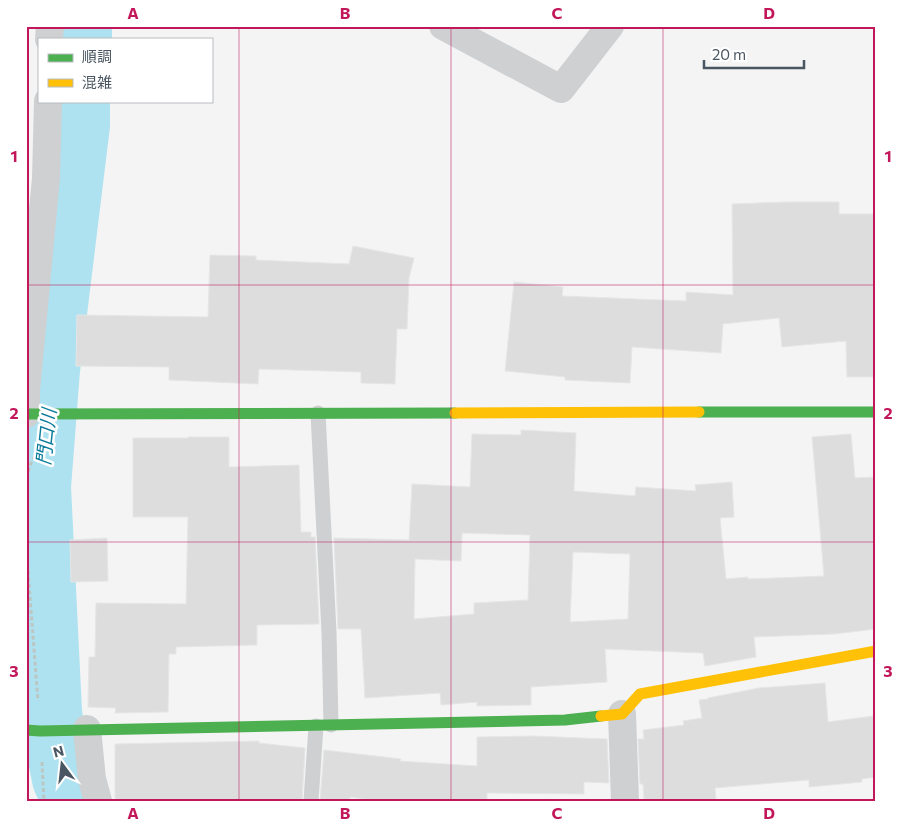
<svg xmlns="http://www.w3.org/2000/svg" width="902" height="827" font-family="Commissioner,'Noto Sans JP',sans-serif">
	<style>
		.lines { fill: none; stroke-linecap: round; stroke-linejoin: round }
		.river { stroke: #aee2f0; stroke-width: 60 }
		.building { fill: #ddddde; stroke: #e5e6e7; fill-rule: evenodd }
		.path { stroke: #bcc7c4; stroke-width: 3; stroke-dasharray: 4 2.5; stroke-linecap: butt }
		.lane { stroke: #ced0d2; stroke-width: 15 }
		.street { stroke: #ced0d2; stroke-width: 28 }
		.fast { stroke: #4caf50; stroke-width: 11 }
		.slow { stroke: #ffc107; stroke-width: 11 }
		.grid { fill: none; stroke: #c2185b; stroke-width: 1; stroke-opacity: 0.55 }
		.labels { text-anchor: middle; stroke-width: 5; stroke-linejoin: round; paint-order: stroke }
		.water-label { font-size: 19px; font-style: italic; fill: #0c7c9b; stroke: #fff }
		.neatline { fill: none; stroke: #c2185b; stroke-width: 2 }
		.grid-label { font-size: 16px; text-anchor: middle; font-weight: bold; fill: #c2185b }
	</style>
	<rect width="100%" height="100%" fill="#f4f4f4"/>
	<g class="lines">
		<g class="river">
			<polyline points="82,39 82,26"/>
			<polyline points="72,801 62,779 56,748 52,711 41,487 50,370 80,125 80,101"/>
		</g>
	</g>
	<g class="building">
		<polygon points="785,202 839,202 839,214 876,214 876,377 847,377 846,341 782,347 779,318 723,324 721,353 632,347 630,383 565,380 565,377 505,371 514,282 563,287 562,296 686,301 686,292 733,295 732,204"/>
		<polygon points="353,246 414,258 409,278 407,329 397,329 395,384 361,383 361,372 259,369 258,384 169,380 169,367 76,366 77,315 208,317 210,255 256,256 256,260 349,264"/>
		<path d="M521,430L576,433L574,491L635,496L636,487L696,491L695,485L732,482L734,517L720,518L726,579L748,577V579L824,576L812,437L851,434L855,478L876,477V629L834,634L754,637L756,657L705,666L703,653L605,649L607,682L531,687V705L477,706V702L441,705L440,693L365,698L361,629H338L334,538L409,540L412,484L470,487L472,434L521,435ZM462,533L530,535L528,600L474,603V614L414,619L415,559L461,561ZM573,552L630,554L628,619L570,622Z"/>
		<polygon points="188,437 229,437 229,467 299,465 301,532 311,532 311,537 315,537 319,624 257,625 257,645 176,647 176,654 169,654 168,712 115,713 116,708 88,707 89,657 95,657 96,603 186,604 188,517 133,517 133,438 188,438"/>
		<polygon points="107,538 108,581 71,582 70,540"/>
		<polygon points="825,683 828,722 873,716 876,737 876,777 862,779 862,782 809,787 809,780 715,788 716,801 644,801 643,784 640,784 638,739 644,739 643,730 684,725 683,721 702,718 699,700 708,699 708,698 759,688"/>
		<polygon points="533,736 607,739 609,783 584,782 584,794 487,793 487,801 380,801 350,797 350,801 320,801 324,750 401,759 400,761 477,766 477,737"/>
		<polygon points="259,741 259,743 305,748 302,801 115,801 115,744"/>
	</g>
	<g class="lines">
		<g class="path">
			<path d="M26,491C28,470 28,460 46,446"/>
			<polyline points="26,545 38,701"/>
			<polyline points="42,762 44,801"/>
		</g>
		<g class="lane">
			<polyline points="318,413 329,632 331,725"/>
			<polyline points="311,801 316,726"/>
		</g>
		<g class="street">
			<polyline points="443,26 561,89 610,26"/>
			<polyline points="49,39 50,26"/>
			<polyline points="26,414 26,391 46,178 48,101"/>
			<polyline points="622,714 625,801"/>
			<polyline points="87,729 92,779 98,801"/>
		</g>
		<g class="fast">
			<polyline points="699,412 876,412"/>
			<polyline points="26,414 455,413"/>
			<polyline points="26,730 40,731 565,720 601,716"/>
		</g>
		<g class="slow">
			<polyline points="455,413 699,412"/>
			<polyline points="601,716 622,714 640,694 876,651"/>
		</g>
	</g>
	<path class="grid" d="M239,26V801M451,26V801M663,26V801M26,285H876M26,542H876"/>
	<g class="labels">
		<g class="water-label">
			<text transform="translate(46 437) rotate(-84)" y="7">門口川</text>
		</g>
	</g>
	<rect width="902" height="827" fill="none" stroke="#ffffff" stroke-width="55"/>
	<rect x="38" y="38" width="175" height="65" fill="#ffffff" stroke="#b7bbc0"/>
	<rect x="48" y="54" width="25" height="8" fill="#4caf50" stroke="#b7bbc0"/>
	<text x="82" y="62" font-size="15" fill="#4a5661">順調</text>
	<rect x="48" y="79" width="25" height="8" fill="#ffc107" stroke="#b7bbc0"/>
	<text x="82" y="88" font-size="15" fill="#4a5661">混雑</text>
	<g transform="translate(62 764) rotate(345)" stroke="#ffffff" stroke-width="4" paint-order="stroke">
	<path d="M0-4L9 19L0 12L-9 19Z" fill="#4a5661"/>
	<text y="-8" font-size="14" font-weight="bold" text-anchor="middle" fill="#4a5661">N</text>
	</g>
	<path d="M704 60v8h100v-8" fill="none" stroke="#4a5661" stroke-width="2.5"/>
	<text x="712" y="60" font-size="15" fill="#4a5661" stroke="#ffffff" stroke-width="4" paint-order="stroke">20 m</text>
	<rect x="28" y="28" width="846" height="772" class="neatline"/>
	<g class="grid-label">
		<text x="133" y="19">A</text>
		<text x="345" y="19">B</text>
		<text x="557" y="19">C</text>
		<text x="769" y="19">D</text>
		<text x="14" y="162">1</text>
		<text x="888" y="162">1</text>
		<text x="14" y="419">2</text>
		<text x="888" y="419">2</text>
		<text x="14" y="677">3</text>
		<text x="888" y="677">3</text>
		<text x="133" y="819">A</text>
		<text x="345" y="819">B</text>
		<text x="557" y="819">C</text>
		<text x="769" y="819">D</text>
	</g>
</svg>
